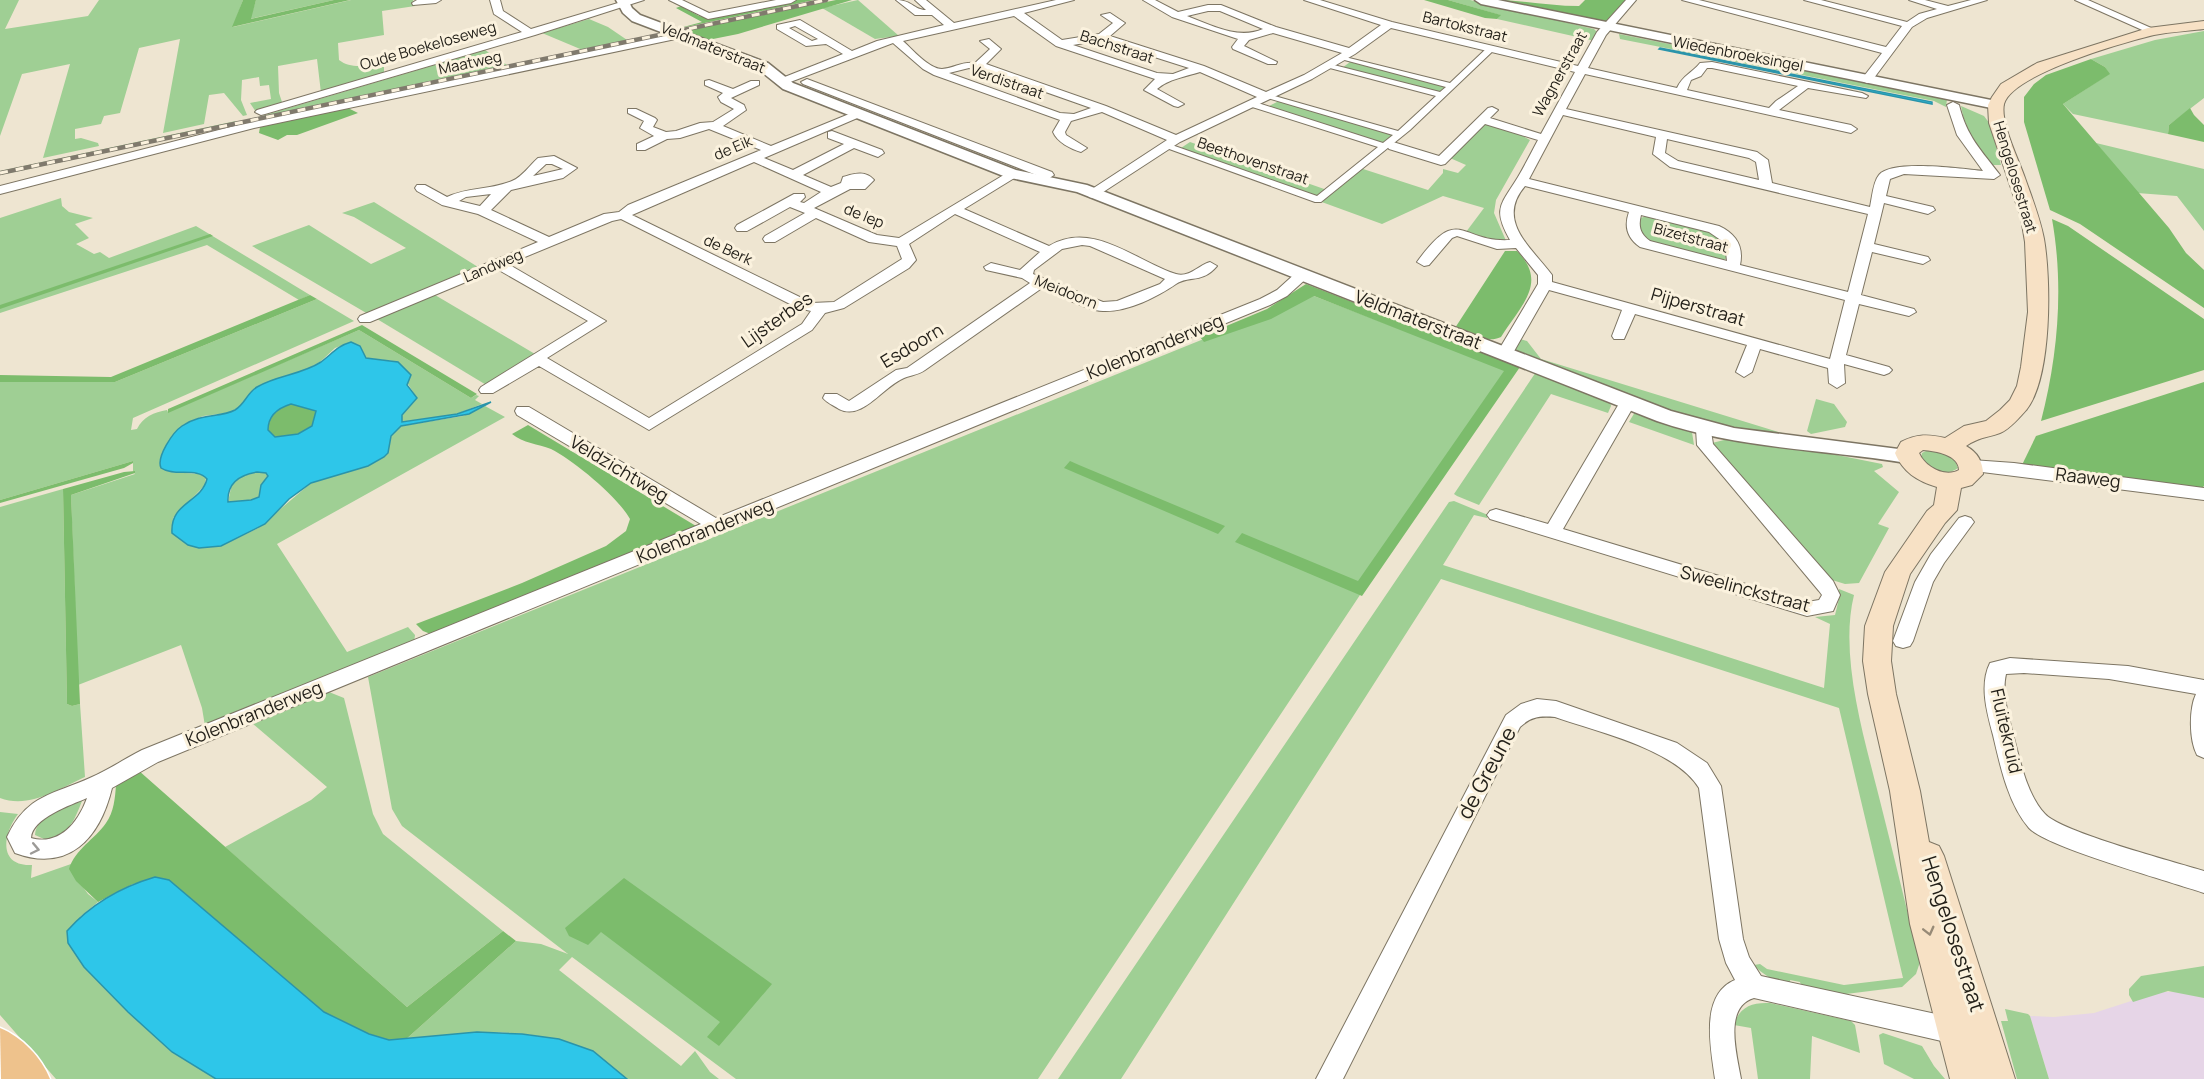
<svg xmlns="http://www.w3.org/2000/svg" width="2204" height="1079" font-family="Manrope,sans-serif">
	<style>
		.education { fill: #e6d5e7 }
		.green { fill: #9fcf94 }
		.forest { fill: #7cbc6c }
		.water { fill: #2ec6e9; stroke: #2a94aa; stroke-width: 1.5; fill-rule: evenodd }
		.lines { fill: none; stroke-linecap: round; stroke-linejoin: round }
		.pedestrian-casing { stroke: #7d7563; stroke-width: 2 }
		.minor-casing { stroke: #7d7563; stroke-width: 2 }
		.tertiary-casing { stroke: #7d7563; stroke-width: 3 }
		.secondary-casing { stroke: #7d7563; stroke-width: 2 }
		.primary-casing { stroke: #fff; stroke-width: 3 }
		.pedestrian { fill: #fff; fill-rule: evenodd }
		.minor { fill: #fff; fill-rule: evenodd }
		.tertiary { fill: #fff; fill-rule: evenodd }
		.secondary { fill: #f7e1c5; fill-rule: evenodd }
		.primary { fill: #eec28c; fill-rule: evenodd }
		.rail-casing { stroke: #807a6d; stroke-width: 4.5 }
		.rail { stroke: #fbf2de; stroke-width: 3; stroke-dasharray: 8; stroke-linecap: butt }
		.oneway { stroke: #9c9a97 }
		.oneway2 { stroke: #978a77 }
		.labels { text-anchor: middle; stroke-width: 6; stroke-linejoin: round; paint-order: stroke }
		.far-street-label { font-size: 15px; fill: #221f18; stroke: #fbf2de }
		.street-label { font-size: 18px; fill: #221f18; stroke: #fbf2de }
		.near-street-label { font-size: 21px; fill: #221f18; stroke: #fbf2de }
	</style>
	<rect width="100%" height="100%" fill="#eee5d1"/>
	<polygon class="education" points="2159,992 2179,992 2204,998 2204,1079 2049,1079 2030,1016 2054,1017 2094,1013"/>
	<g class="green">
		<path d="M0,0H19L5,29L88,16L99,0H243L233,27L351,0H413L415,6L382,11L384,35L338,43L339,60C352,70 369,65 384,63V75L321,93L317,59L278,66L279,93L283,105L256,112L250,103L271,99L269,85L260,86L259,77L242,80L241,100L247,115L243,116L224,93L209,95L204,124L163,133L180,39L139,48L120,113L104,116L101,124L75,129V139L81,138L98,143L99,146L43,158L70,64L22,74L0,136Z"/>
		<polygon points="256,0 334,0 250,19"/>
		<polygon points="858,0 899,36 875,39 822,8"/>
		<polygon points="1448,0 1470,0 1594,29 1597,32 1595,41 1497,19 1500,15"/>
		<polygon points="589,19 608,27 630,42 585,51 542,33"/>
		<polygon points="2204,31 2204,98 2169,125 2168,134 2073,114 2063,104 2109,74 2105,67 2091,59 2155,40"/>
		<polygon points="1619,34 1947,99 1946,107 1934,101 1620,39"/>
		<polygon points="485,50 510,67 246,123 245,121"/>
		<polygon points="1350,62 1447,87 1440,94 1342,68"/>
		<polygon points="1279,101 1396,135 1383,145 1265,108"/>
		<path d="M1961,106L1984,116L1990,124L2001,165H1992C1977,147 1965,130 1961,106Z"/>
		<polygon points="236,121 232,126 0,175 0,171"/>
		<polygon points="1485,123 1515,132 1530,140 1496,200 1494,213 1507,243 1466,232 1484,208 1443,196 1382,224 1319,201 1360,168 1428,190 1443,173 1443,169 1458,173 1466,165 1450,158"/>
		<polygon points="1190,142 1327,190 1318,197 1178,150"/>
		<polygon points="2096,143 2204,169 2204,231 2177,196 2137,193"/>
		<polygon points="61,198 62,206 69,212 93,218 75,224 89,238 76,244 94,254 100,252 109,258 196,226 310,295 299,300 207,245 0,313 0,218"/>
		<polygon points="374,202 478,267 368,314 252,246 309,225 371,264 406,248 354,217 342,213"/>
		<polygon points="1649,215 1716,232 1727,239 1729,258 1721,260 1657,243 1652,244 1641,239 1638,219"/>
		<path d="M1306,293L1509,371L1038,1079H736L572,957L559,970L681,1066L695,1051L710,1072L719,1079H627C559,1021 487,1029 404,1041L516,941L541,944L568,954L402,826L392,809L368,677L1258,317Z"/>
		<polygon points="435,295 535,354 488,386 377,319"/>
		<path d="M317,299L354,321L133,418L131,430L137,429C143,417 154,412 167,410L168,412L359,330L471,398L476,395L479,396L475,400L482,404L457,414L401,422L402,415L417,398L393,361L366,358L360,346L351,342L335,348L320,362L305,370L257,387L236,410L228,413L203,416L183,425L170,472L200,474L206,477L205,485L173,518L221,546L258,528L311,483L368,466L384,457L391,436L401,426L463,416L485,406L505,417L277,544L347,652L408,627L415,635L414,643L205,726L202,708L181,645L78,685L71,495L135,474L133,471V461L0,500V382H115Z"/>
		<polygon points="1520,339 1527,341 1541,359 1795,437 1708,426 1517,352 1514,347"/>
		<polygon points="1536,372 1610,402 1611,406 1608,413 1551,394 1479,505 1457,496 1454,494"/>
		<polygon points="1816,399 1834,404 1847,422 1845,427 1811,434 1807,431"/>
		<polygon points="1635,412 1692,432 1694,445 1629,422"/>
		<polygon points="1728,439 1797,447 1882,464 1883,467 1874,471 1899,492 1878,524 1889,528 1859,583 1845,584 1832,580 1712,443"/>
		<path d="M1928,450L1941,452L1954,458L1958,468C1944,478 1931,468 1921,459L1922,453Z"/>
		<polygon points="257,472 266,473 268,476 261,485 259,497 251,500 228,502 232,483 239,477"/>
		<path d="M63,489L67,704L72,706L80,704L85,777C59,789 29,809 0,798V507Z"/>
		<path d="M1454,501L1488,515L1487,518L1474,515L1443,565L1824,688L1830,624L1815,617L1835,615L1839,599V589L1854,595C1839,656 1864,737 1879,797C1893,852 1906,907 1920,962L1916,974L1902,987L1838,995L1803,990L1800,982L1790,980L1791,987C1776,981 1765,977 1754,965L1760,964L1767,969L1844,985L1903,978L1839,708L1441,579L1121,1079H1058L1449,502Z"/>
		<polygon points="329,692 344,698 373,814 383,834 503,931 407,1007 225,847 311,800 327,787 253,724"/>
		<path d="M84,796C75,818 71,836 44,839L35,835C36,814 69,805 84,796Z"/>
		<path d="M0,812L18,814C1,837 0,867 32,865L31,878L71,864L70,869L88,894L98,902L80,917L84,967L172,1052L216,1079H56L0,1015Z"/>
		<polygon points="2204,966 2204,998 2168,991 2133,1002 2129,995 2129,989 2141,976"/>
		<path d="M1770,1003L1851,1021L1855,1025L1860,1053L1812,1036L1810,1079H1758L1751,1028L1734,1025C1739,1007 1752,1002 1770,1003Z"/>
		<polygon points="2005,1009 2028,1014 2030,1016 2049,1079 2017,1079 2001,1021 2008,1021"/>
		<polygon points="1883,1033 1922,1046 1934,1066 1945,1079 1914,1079 1884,1064 1879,1035"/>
	</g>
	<g class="forest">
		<polygon points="243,0 256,0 251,19 334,0 350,0 232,27"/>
		<polygon points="795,0 814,0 676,29 702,22 676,8 681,6 699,16 714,18"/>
		<polygon points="836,0 852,0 738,34 708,40 684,31"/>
		<polygon points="1424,0 1448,0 1501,15 1497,19 1485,18"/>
		<path d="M1494,0C1523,0 1550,6 1579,6L1585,0H1626L1603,24Z"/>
		<polygon points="2091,59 2105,67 2110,74 2063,104 2169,228 2186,253 2204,270 2204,308 2080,224 2050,210 2024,122 2024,97 2034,84 2046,75"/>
		<polygon points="348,108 358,113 297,135 287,135 278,140 259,133 260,127"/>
		<polygon points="2190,108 2194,115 2204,125 2204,142 2168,134 2169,125"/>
		<path d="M2052,219L2068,226L2204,319V370L2041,421C2058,356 2064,286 2052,219Z"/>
		<polygon points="210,234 213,236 0,309 0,305"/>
		<path d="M1505,251H1517C1549,283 1520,306 1501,337C1486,344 1469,333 1455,328Z"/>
		<polygon points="1306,284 1520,367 1362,596 1235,542 1242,533 1358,581 1504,371 1314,296 1271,319 1204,342 1200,337 1267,309"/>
		<polygon points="310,295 317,299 115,382 0,382 0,375 111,377"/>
		<polygon points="362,325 477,394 471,398 359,330 168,413 168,409"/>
		<polygon points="2204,382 2204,486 2202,488 2021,467 2036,436"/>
		<path d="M291,404L316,411L312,426L298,434L275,437L268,430C268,416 278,408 291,404Z"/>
		<path d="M528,425L696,526L433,635L423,631L416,624L522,583L606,546L626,531L630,519C618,497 573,460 551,449C538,444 523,443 512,434Z"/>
		<polygon points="133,461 133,463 124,468 0,503 0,500"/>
		<polygon points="1070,461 1079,465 1225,526 1218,534 1064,468"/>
		<polygon points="135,471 135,473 71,495 80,704 72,706 67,704 63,489 124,472"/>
		<path d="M138,770L407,1007L503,931L516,941L404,1041L389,1040L369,1034L324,1012L169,880L133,884L98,902L76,881L69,869C75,849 95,839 106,823C114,812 115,798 116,785Z"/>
		<polygon points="624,878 772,984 719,1046 707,1037 720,1022 601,932 588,945 569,936 565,928"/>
	</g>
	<g class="water">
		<polygon points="1660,48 1932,102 1932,104 1659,49"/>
		<path d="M351,342L360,346L366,358L398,362L411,375L407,385L417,398L402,415V422L457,414L491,402L469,414L401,426L391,436L388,453L384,457L368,466L311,483L289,499L265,524L221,546L199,548L188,545L172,533C170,502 201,503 207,479C197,467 174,477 161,468C156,457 173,432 182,426C201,413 220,418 235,410C245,404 247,393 257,387C277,375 301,375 321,362C332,354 337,346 351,342ZM291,404L316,411L312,426L298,434L275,437L268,430C268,416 278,408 291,404ZM257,472L266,473L268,476L261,485L259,497L251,500L228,502C227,484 238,475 257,472Z"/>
		<path d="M155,877L169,880L324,1012L369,1034L389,1040L477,1032L522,1034L559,1039L593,1051L627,1079H216L172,1052L128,1012L84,967L68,943L67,931C90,905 121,887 155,877Z"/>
	</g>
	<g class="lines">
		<defs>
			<polygon id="pedestrian" points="1488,47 1495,49 1410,130 1321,202 1315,202 1161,146 1169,144 1317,196 1378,147 1249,106 1249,102 1255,102 1383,143 1393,135 1264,97 1271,95 1398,131 1436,96 1326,67 1326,63 1440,92 1446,87 1337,58 1341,56 1450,83"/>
			<g id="minor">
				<polygon points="417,0 441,0 436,3 413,5 412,3"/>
				<polygon points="490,0 500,0 503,11 531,29 628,0 644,0 535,35 265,114 261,115 255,112 257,110 522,32 494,14"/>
				<polygon points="669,0 682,0 709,13 776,0 796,0 791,3 708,19"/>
				<path d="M896,0C912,0 914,10 926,10L915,0H926L954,23L1056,0H1074L1024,13L1062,40L1099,34L1113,23L1101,15L1110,13L1125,23L1110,36L1204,66L1266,92L1304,75L1342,53L1273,33L1249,40L1244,46L1277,62L1276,64H1268L1233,49L1232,47L1238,39L1172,17L1143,0H1155L1178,12L1208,5H1221L1276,27L1349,48L1381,25L1304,0H1320L1392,22L1578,66L1597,32L1626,0H1636L1606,35L1588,68L1677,88C1683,75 1692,73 1700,63L1712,62L1862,93L1868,96L1866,98L1808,88L1779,110L1851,125L1857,129L1851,133L1585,74L1566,109L1757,152L1768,160L1772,183L1870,207C1872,198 1873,182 1879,175C1892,159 1962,169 1983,171L1957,135L1947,105L1953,102L1959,105C1967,137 1981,150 2000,175L1994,179L1904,174L1890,179L1886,196L1933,207L1935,210L1928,214L1884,203L1874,244L1928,257L1930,260L1923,264L1872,252L1861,295L1914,309L1916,312L1909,316L1859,304L1846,355L1889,367L1892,370L1889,373L1884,375L1844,364L1845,383L1837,388L1829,383L1828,368L1760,349L1752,372L1744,377L1736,372L1747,345L1635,314L1624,339H1614L1612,336L1622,310L1549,290L1513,353L1505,358L1497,353L1538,284V275L1516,248L1497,249L1457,236L1452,238L1429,265L1424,266L1417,262C1460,203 1459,243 1510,240C1492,208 1501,205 1518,177C1525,165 1531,153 1538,140L1485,124L1445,164L1441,165L1389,149L1387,146L1393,142L1439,156L1488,108L1492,107L1498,110L1490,118L1541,134L1575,72L1391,28L1355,54L1312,79L1180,142L1094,198L1089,197L1088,194L1089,191L1167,140L1102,112L1071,121L1065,132L1066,135L1087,148L1081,152C1071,149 1057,142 1053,132L1060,120L934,75L923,69L893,43L785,84H777V80L843,54L826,44L806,46L777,29V25L800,20L852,51L877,41L944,25L932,15H915ZM1208,11H1220L1263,29C1238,40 1211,25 1187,16ZM1014,16L1056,46L1155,79L1144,90L1174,106L1178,107L1184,104L1157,89C1169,79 1184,77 1200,72L1257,97L1176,135L1106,106L986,64L1001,49L989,39L980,41L990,49L975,63C963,61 954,68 942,69C929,69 912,49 903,41ZM795,26L818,39L812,41L789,28ZM1101,40L1189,68L1173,74L1157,73L1073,45ZM969,68L983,70L1091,108L1074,114L1060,113L949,73ZM1707,68H1712L1798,86L1776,101L1769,108L1687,90L1691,80L1701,76ZM1563,115L1656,137L1653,154L1670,167L1868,214L1848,292L1740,265C1744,246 1736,234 1719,226L1529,179ZM1667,139L1749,158L1756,162L1759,180L1678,161L1665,153ZM1525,186L1629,212C1624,226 1627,238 1640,247L1845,300L1830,359L1552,282V275C1532,248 1495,221 1525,186ZM1641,215L1709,232L1725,243L1727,261L1650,241C1640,234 1638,226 1641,215Z"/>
				<polygon points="1682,0 1699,0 1886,47 1902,26 1804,0 1821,0 1907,22 1919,14 1937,9 1909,0 1925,0 1948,6 1971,0 1987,0 1927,18 1912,27 1871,82 1867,83 1861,80 1882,53"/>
				<polygon points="2075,0 2088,0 2158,31 2149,33"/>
				<polygon points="681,32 685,33 685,37 254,128 0,194 0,186 254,121"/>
				<polygon points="807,79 1052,172 1054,175 1048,179 1044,178 803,84 801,82"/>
				<path d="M709,80L733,89L751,81H759V85L731,98L744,105L746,110L723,126L771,146L854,112H862V116L764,158L793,170L844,144L828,138V132L832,131L882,150L884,153L878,157L854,148L803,175L831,187L841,183L843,177C854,174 865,170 874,180L865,189H850L814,208L877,235L899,238L1012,170L1016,171L1018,174L1016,177L964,209L1049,246C1093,220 1135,261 1176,274C1189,278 1199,265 1210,262L1217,266C1202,284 1189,275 1176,284C1157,297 1128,312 1103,311C1087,311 1058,294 1042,288L925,370C918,375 911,375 904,378C882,387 863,421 839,409C833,405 827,403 823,398L825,394H837L849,401L896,370L907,368L1030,283L1022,278L986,270L984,267L991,263L1020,270L1040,252L955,214L909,244L916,260L909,268L844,308L825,313L812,330L649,430L539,366L493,393H481L479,390L481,387L588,321L497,269L370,322H360L358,319L360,316L538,242L478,214L442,205L417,191L415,188L417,185H425L447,197C468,187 491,190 512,181C522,177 530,165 538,158L554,156L577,168L563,178L511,190L491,210L549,237L604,214L619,212L628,205L761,150L709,129L680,138L667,139L645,150H637V144L654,136L640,128L644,121L628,113V109H636L655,118L657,120L653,127L666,132L676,131L700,123L713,122L734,109L721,102L718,97L723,93L705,85V81ZM754,162L821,192L804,203L800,202L805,197L804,194H794L737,225L735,228L737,231H747L790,207L805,213L765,236L763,239L765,242H775L816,218L869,242L897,246L902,259L834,302L812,303L632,215ZM546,164H552L563,169L533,176ZM491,194L480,206L459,201L466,197ZM621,219L798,308L811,311L802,324L649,418L547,358L606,321L508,264L612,221ZM1082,245L1090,246L1165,279L1160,284L1117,301L1103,302L1033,274L1034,270L1062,249Z"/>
				<path d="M1303,270L1310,274L1308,277L1287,296L1270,305L158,762L112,788C100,838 69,873 15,853L7,837C27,794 53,795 92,777C110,769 126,758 142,750L701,524L517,415L515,411L517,407H529L716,518L1260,299L1277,290L1298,271ZM87,798C78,823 59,846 31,838C32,818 71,805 87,798Z"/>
				<polygon points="1628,397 1636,402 1563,529 1792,598 1807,602 1819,600 1822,595 1819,591 1697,445 1696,429 1698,425 1710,425 1713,444 1833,581 1840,595 1833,611 1807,616 1490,519 1487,515 1490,511 1496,509 1548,524 1620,402"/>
				<polygon points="1972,460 2014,463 2204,488 2204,500 1966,470 1964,466 1966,462"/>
				<polygon points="1965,516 1971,518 1974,522 1944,563 1933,582 1913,641 1910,646 1903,648 1896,646 1893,641 1915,582 1931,554 1959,518"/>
				<path d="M2010,658L2128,666L2204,680V758L2197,755C2189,740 2189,709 2196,694L2109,679L2024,673L2006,674C2001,696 2010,721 2015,742C2021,765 2028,796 2045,814C2061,832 2175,862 2204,871V893C2172,882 2046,847 2029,828C2008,804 2000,765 1993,735C1987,713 1979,685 1990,663Z"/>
				<path d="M1537,699L1556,701L1677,743L1707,763L1721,786L1743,939L1749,957L1761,976L1959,1019L1968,1023L1972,1032L1968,1041L1959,1045L1754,998C1723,1007 1737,1055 1741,1079H1715C1711,1049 1699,995 1735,980L1726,963L1719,939L1699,788C1675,749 1598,732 1555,717C1540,716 1532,716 1520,727L1343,1079H1316L1506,715L1521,704Z"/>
			</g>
			<g id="tertiary">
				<path d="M616,0H628L632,8L640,15L768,63L793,83L1016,170L1087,185L1671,411L1734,428L1914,451L1917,456L1914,461L1907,463C1823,449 1738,449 1657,421L1077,192L1006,177L783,89L758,69L632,21L623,13Z"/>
				<polygon points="1475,0 1498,0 1996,101 2003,105 1996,109 1481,4"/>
			</g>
			<path id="secondary" d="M2204,21V29C2188,31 2170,32 2154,35C2125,42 2012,74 2004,104C2000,123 2019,160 2025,178C2032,198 2040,218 2044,239C2051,279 2052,376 2027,409C2020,417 2010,429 2000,433C1986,438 1979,437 1966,446C1977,452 1983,462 1983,474L1972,485L1961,488L1957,510L1945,523L1910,574L1893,626L1891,661L1896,694L1920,791L1929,842L1939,846L1944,856L2015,1079H1950L1910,924L1890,791L1868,694L1863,661L1865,626L1885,572L1927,511L1934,505L1937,487C1917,481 1903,472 1895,453L1901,442C1917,434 1928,434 1945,438L1964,426L1986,421L2000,410L2010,400L2017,386L2021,367L2028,312L2025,242L2021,218L1989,123L1988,105L1992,97L2001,84L2037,63L2148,28ZM1923,450C1936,451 1959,455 1959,470C1945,478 1925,467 1919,453Z"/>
			<path id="primary" d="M0,1028C22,1037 41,1057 50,1079H1Z"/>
		</defs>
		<use href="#pedestrian" class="pedestrian-casing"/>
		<use href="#minor" class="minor-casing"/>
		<use href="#tertiary" class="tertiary-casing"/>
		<use href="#secondary" class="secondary-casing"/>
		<use href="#primary" class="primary-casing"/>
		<use href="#pedestrian" class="pedestrian"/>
		<use href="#minor" class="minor"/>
		<use href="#tertiary" class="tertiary"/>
		<use href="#secondary" class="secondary"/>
		<use href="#primary" class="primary"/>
		<defs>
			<polyline id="rail" points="0,173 826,0"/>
		</defs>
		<use href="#rail" class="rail-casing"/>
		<use href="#rail" class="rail"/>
	</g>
	<defs><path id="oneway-chevron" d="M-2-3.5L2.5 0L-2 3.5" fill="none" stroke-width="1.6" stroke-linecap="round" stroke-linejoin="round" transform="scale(1.5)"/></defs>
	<use class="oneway" href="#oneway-chevron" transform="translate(35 849) rotate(12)"/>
	<use class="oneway2" href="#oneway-chevron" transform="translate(1929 931) rotate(76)"/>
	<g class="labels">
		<g class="far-street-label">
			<text transform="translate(1465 27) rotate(14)" y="5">Bartokstraat</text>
			<text transform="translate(428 46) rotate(-16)" y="5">Oude Boekeloseweg</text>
			<text transform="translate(1117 47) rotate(18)" y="5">Bachstraat</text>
			<text transform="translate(713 48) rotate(22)" y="5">Veldmaterstraat</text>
			<text transform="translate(1738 54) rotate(11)" y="5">Wiedenbroeksingel</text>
			<text transform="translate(470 63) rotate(-12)" y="5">Maatweg</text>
			<text transform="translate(1560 74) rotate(-61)" y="5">Wagnerstraat</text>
			<text transform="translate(1007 82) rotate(19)" y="5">Verdistraat</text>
			<text transform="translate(733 148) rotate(-23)" y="5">de Eik</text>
			<text transform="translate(1253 161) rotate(19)" y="5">Beethovenstraat</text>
			<text transform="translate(2015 177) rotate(73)" y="5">Hengelosestraat</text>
			<text transform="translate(864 216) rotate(22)" y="5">de Iep</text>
			<text transform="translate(1691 238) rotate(15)" y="5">Bizetstraat</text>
			<text transform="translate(728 250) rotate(25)" y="5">de Berk</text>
			<text transform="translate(493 266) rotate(-23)" y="5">Landweg</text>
			<text transform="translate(1066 292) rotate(22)" y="5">Meidoorn</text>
		</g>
		<g class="street-label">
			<text transform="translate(1698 307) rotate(16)" y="6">Pijperstraat</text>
			<text transform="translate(777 320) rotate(-35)" y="6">Lijsterbes</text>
			<text transform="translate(1418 320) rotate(21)" y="6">Veldmaterstraat</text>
			<text transform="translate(912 346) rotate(-31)" y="6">Esdoorn</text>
			<text transform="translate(1155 347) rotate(-22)" y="6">Kolenbranderweg</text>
			<text transform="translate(619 469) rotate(31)" y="6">Veldzichtweg</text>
			<text transform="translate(2088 478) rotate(7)" y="6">Raaweg</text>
			<text transform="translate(705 531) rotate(-22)" y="6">Kolenbranderweg</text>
			<text transform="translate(1745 589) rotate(15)" y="6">Sweelinckstraat</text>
			<text transform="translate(254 714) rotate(-22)" y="6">Kolenbranderweg</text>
			<text transform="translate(2006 731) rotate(77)" y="6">Fluitekruid</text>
		</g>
		<g class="near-street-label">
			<text transform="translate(1487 773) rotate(-62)" y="7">de Greune</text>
			<text transform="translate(1953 934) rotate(72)" y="7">Hengelosestraat</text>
		</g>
	</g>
</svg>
